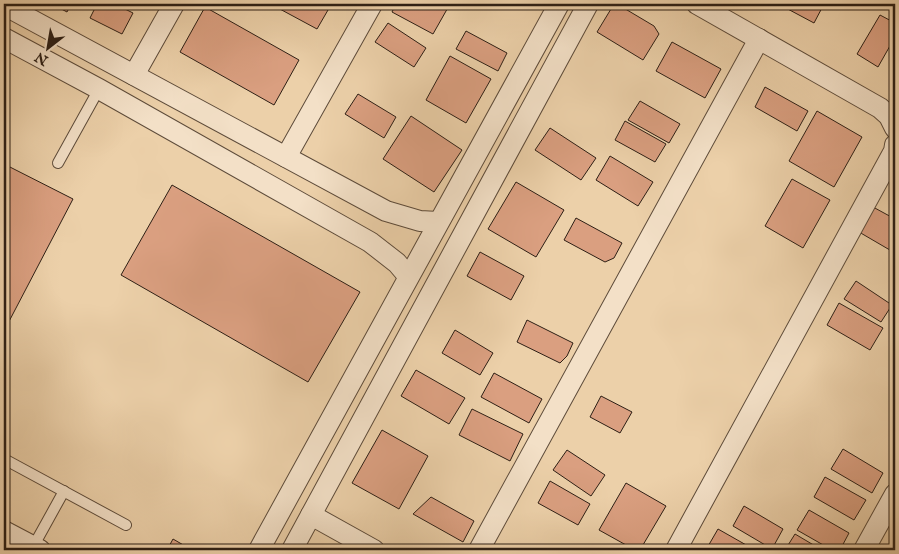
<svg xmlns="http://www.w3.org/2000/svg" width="899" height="554" font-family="'IM FELL English',serif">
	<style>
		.building { fill: #da9f80; stroke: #2d1f15 }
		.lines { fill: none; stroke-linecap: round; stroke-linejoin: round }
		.service-casing { stroke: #5d4b3a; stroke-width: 12 }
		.minor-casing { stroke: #5d4b3a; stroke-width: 22 }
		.service { stroke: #f3e0c7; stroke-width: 10 }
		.minor { stroke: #f3e0c7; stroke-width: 20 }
	</style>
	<rect width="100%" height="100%" fill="#ecd0a9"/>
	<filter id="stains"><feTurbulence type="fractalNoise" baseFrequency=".004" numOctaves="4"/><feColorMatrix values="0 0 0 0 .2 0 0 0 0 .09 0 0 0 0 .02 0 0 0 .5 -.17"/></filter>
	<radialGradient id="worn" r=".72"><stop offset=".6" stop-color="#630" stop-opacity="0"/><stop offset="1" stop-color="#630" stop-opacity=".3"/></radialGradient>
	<g class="building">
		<polygon points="52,4 71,4 67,12"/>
		<polygon points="97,4 115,4 133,13 122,34 90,18"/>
		<polygon points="281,4 317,4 328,10 317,29 278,8"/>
		<polygon points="396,4 450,4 433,34 392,12"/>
		<polygon points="614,4 617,4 654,26 659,34 643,60 597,32"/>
		<polygon points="786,4 824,4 814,23 784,7"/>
		<polygon points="205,7 299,60 274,105 180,52"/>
		<polygon points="880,15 895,23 895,37 878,67 857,54"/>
		<polygon points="388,23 426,48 414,67 375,42"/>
		<polygon points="466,31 507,53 498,71 456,49"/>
		<polygon points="672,42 721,69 705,98 656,71"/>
		<polygon points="450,56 491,79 466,123 426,100"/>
		<polygon points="765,87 808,111 797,131 755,107"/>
		<polygon points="358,94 396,117 384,138 345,114"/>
		<polygon points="640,101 680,124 669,143 628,120"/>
		<polygon points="817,111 862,137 834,187 789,161"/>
		<polygon points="411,116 462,150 434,192 383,159"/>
		<polygon points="625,121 666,144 655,162 615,140"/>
		<polygon points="550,128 596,158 581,180 535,150"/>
		<polygon points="610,156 653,182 638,206 596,180"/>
		<polygon points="4,164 73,199 4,331"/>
		<polygon points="792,179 830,200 803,248 765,226"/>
		<polygon points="516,182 564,210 536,257 488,229"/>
		<polygon points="172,185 360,292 308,382 121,275"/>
		<polygon points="873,207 895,219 895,253 859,232"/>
		<polygon points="576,218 622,243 614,258 605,262 564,240"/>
		<polygon points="480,252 524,276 511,300 467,276"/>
		<polygon points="856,281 892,305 881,322 844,299"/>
		<polygon points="839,303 883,328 870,350 827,325"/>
		<polygon points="527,320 573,343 567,356 560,363 517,342"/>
		<polygon points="455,330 493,353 480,375 442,353"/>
		<polygon points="416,370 465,398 449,424 401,396"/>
		<polygon points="494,373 542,399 529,423 481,397"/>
		<polygon points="601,396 632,412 620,433 590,417"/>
		<polygon points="472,409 523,434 510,461 459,435"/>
		<polygon points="382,430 428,456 399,509 352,483"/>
		<polygon points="843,449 883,473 872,493 831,469"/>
		<polygon points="567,450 605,475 591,496 553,470"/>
		<polygon points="825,477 866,500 854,520 814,497"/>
		<polygon points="550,481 590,504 578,525 538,503"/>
		<polygon points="626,483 666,506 640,550 635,550 599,530"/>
		<polygon points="431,497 474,521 463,542 413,514"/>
		<polygon points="744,506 783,529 772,549 733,526"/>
		<polygon points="809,510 849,533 840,550 832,550 797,530"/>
		<polygon points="718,529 755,550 711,550 707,548"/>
		<polygon points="795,534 822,550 785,550"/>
		<polygon points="173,539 192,550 167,550"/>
	</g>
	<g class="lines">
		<defs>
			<g id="service">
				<polyline points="58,163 99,89"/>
				<polyline points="4,459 126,525"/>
				<polyline points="33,547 64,491"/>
			</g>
			<g id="minor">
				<polyline points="697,4 880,108 889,116 895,128"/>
				<polyline points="4,5 386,211 420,221 438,222"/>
				<polyline points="4,38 99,89 370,242 397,263 408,276"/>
				<polyline points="134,75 174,4"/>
				<polyline points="286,157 372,4"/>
				<polyline points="311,515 374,550"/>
				<polyline points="4,531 40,550"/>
				<polyline points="259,550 559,4"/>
				<polyline points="292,550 588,4"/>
				<polyline points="479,550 759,39"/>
				<polyline points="676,550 894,151 895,145"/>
				<polyline points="864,550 895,494"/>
			</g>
		</defs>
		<use href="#service" class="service-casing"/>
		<use href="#minor" class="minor-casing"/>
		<use href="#service" class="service"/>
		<use href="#minor" class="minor"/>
	</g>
	<rect width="899" height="554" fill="none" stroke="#ecd0a9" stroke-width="20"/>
	<rect x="5" y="5" width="889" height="544" fill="none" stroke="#2d1f15" stroke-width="2.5"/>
	<rect x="10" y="10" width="879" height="534" fill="none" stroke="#2d1f15"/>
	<g transform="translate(48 48) rotate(211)" stroke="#f3e0c7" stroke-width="4" paint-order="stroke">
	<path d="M0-4L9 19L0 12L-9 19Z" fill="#2d1f15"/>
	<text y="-8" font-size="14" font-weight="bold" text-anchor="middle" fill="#2d1f15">N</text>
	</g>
	<rect width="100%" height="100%" filter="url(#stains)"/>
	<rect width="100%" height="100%" fill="url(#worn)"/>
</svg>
